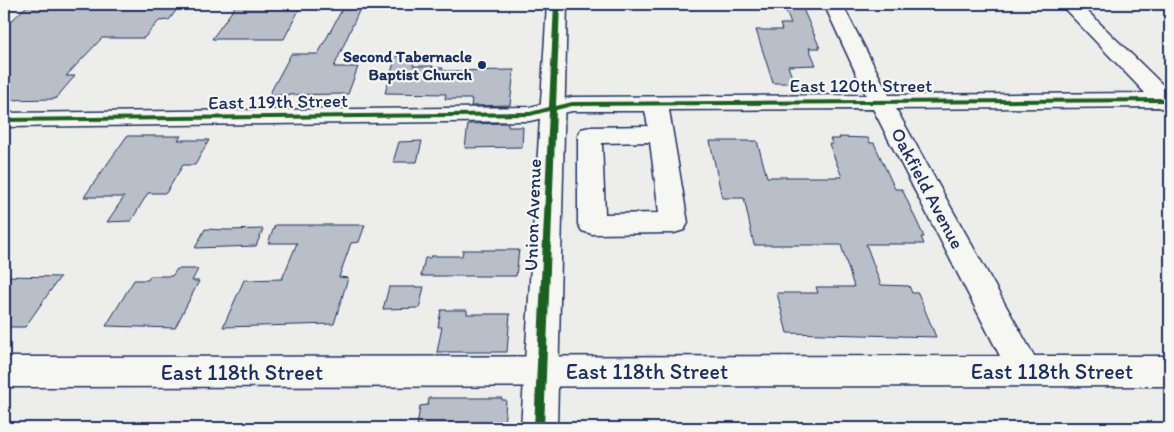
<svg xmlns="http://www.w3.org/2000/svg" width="1174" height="432" font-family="Itim,sans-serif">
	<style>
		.building { fill: #b9bfc8; stroke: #1b2f5e }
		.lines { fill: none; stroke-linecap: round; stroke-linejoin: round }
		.minor-casing { stroke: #1b2f5e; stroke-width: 3 }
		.major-casing { stroke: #1b2f5e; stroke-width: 3 }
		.minor { fill: #f6f6f2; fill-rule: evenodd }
		.major { fill: #f6f6f2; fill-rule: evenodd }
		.cycleway-casing { stroke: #f6f6f2; stroke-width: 3 }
		.cycleway { fill: #1b5e20; fill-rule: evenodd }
		.poi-dot { fill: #1b2f5e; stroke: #f6f6f2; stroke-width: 2 }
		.labels { text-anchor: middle; stroke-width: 4.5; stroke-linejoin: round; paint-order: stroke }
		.far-poi-label { font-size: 16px; font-weight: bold; fill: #1b2f5e; stroke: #f6f6f2; text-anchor: end }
		.street-label { font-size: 19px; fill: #1b2f5e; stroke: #f6f6f2 }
		.near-street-label { font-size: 22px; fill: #1b2f5e; stroke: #f6f6f2 }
	</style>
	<rect width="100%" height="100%" fill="#edeeec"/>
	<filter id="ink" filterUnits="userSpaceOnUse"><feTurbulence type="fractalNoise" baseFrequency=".02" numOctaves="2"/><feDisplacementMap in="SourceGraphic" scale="10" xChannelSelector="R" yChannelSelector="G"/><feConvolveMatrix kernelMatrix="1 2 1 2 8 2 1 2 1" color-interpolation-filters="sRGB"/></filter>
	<g filter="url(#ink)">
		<g class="building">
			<polygon points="29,4 181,4 169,20 159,21 144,38 102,38 66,76 75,76 55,99 4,100 4,28"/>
			<polygon points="237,4 302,4 284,39 212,39"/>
			<polygon points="345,4 362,4 334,67 358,67 348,94 269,95 291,54 318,54"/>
			<polygon points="785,9 803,9 820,48 809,48 816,65 788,66 794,83 773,83 756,30 782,30 780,24 791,24"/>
			<polygon points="396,56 416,56 413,66 433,66 432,68 443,68 442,71 514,70 510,105 471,106 472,99 445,99 446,94 385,93"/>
			<polygon points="508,123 508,127 523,127 522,147 465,148 468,124"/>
			<polygon points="127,136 181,136 178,140 209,140 195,165 183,165 166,193 148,193 131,221 107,222 124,197 84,197"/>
			<polygon points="839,137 868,138 870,143 874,143 895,189 902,189 924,237 921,237 924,244 866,244 881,285 909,286 912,293 918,293 936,337 787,333 777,293 818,293 816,287 854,287 841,245 754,245 744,198 722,198 710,141 757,141 767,177 842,177 829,144 833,144 830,139 840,139"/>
			<polygon points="422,141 417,162 393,162 399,142"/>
			<polygon points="275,225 365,225 359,242 351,243 339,277 348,278 334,324 223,327 244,280 282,279 297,243 268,243"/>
			<polygon points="205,229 227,230 263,229 256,246 195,248"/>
			<polygon points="463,250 519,250 516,276 421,276 425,258 430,258 431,256 462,256"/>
			<polygon points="177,269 198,269 192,281 199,281 175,328 106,326 134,280 148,280 150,276 172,276"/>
			<polygon points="4,276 60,277 25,327 4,327"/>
			<polygon points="389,287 424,287 419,308 383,309"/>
			<polygon points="441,310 467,310 467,314 510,314 507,352 437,352 442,327 438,327"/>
			<polygon points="429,398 502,398 502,400 506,400 504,428 417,427 420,406 428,405"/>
		</g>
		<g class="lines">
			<defs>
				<path id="minor" d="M824,4H842L889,95L1145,93L1060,4H1080L1170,92V112L1159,107L896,109L1034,356H1170V386L4,387V357L1000,356L873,109L669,110L688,223L684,230L674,233L592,234L582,231L578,224V135L581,129L590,127L648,126L645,111H572L530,121L4,127V113L530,107L572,97L866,95ZM650,142L659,213L605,214L602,143Z"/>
				<polygon id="major" points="547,4 567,4 557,428 521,428"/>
			</defs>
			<use href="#minor" class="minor-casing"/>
			<use href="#major" class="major-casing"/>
			<use href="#minor" class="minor"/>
			<use href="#major" class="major"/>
			<defs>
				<polygon id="cycleway" points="554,4 560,4 556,106 572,102 1170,98 1170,102 572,106 556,110 544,428 534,428 549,111 530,116 4,122 4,118 530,112 549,107"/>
			</defs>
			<use href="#cycleway" class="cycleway-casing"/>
			<use href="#cycleway" class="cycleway"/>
		</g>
	</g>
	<circle class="poi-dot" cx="482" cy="65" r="5"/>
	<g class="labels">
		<g class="far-poi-label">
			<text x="472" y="62">Second Tabernacle<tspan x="472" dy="18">Baptist Church</tspan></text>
		</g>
		<g class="street-label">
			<text x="861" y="92">East 120th Street</text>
			<text transform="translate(278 101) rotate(-1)" y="7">East 119th Street</text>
			<text transform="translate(928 188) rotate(62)" y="7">Oakfield Avenue</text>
			<text transform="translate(532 215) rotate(-88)" y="7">Union Avenue</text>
		</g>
		<g class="near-street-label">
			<text x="647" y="379">East 118th Street</text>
			<text x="1052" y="379">East 118th Street</text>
			<text x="242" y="380">East 118th Street</text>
		</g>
	</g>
	<rect width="1174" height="432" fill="none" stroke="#f6f6f2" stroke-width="20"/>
	<rect x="10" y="10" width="1154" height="412" fill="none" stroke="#1b2f5e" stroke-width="2" filter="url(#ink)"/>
</svg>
